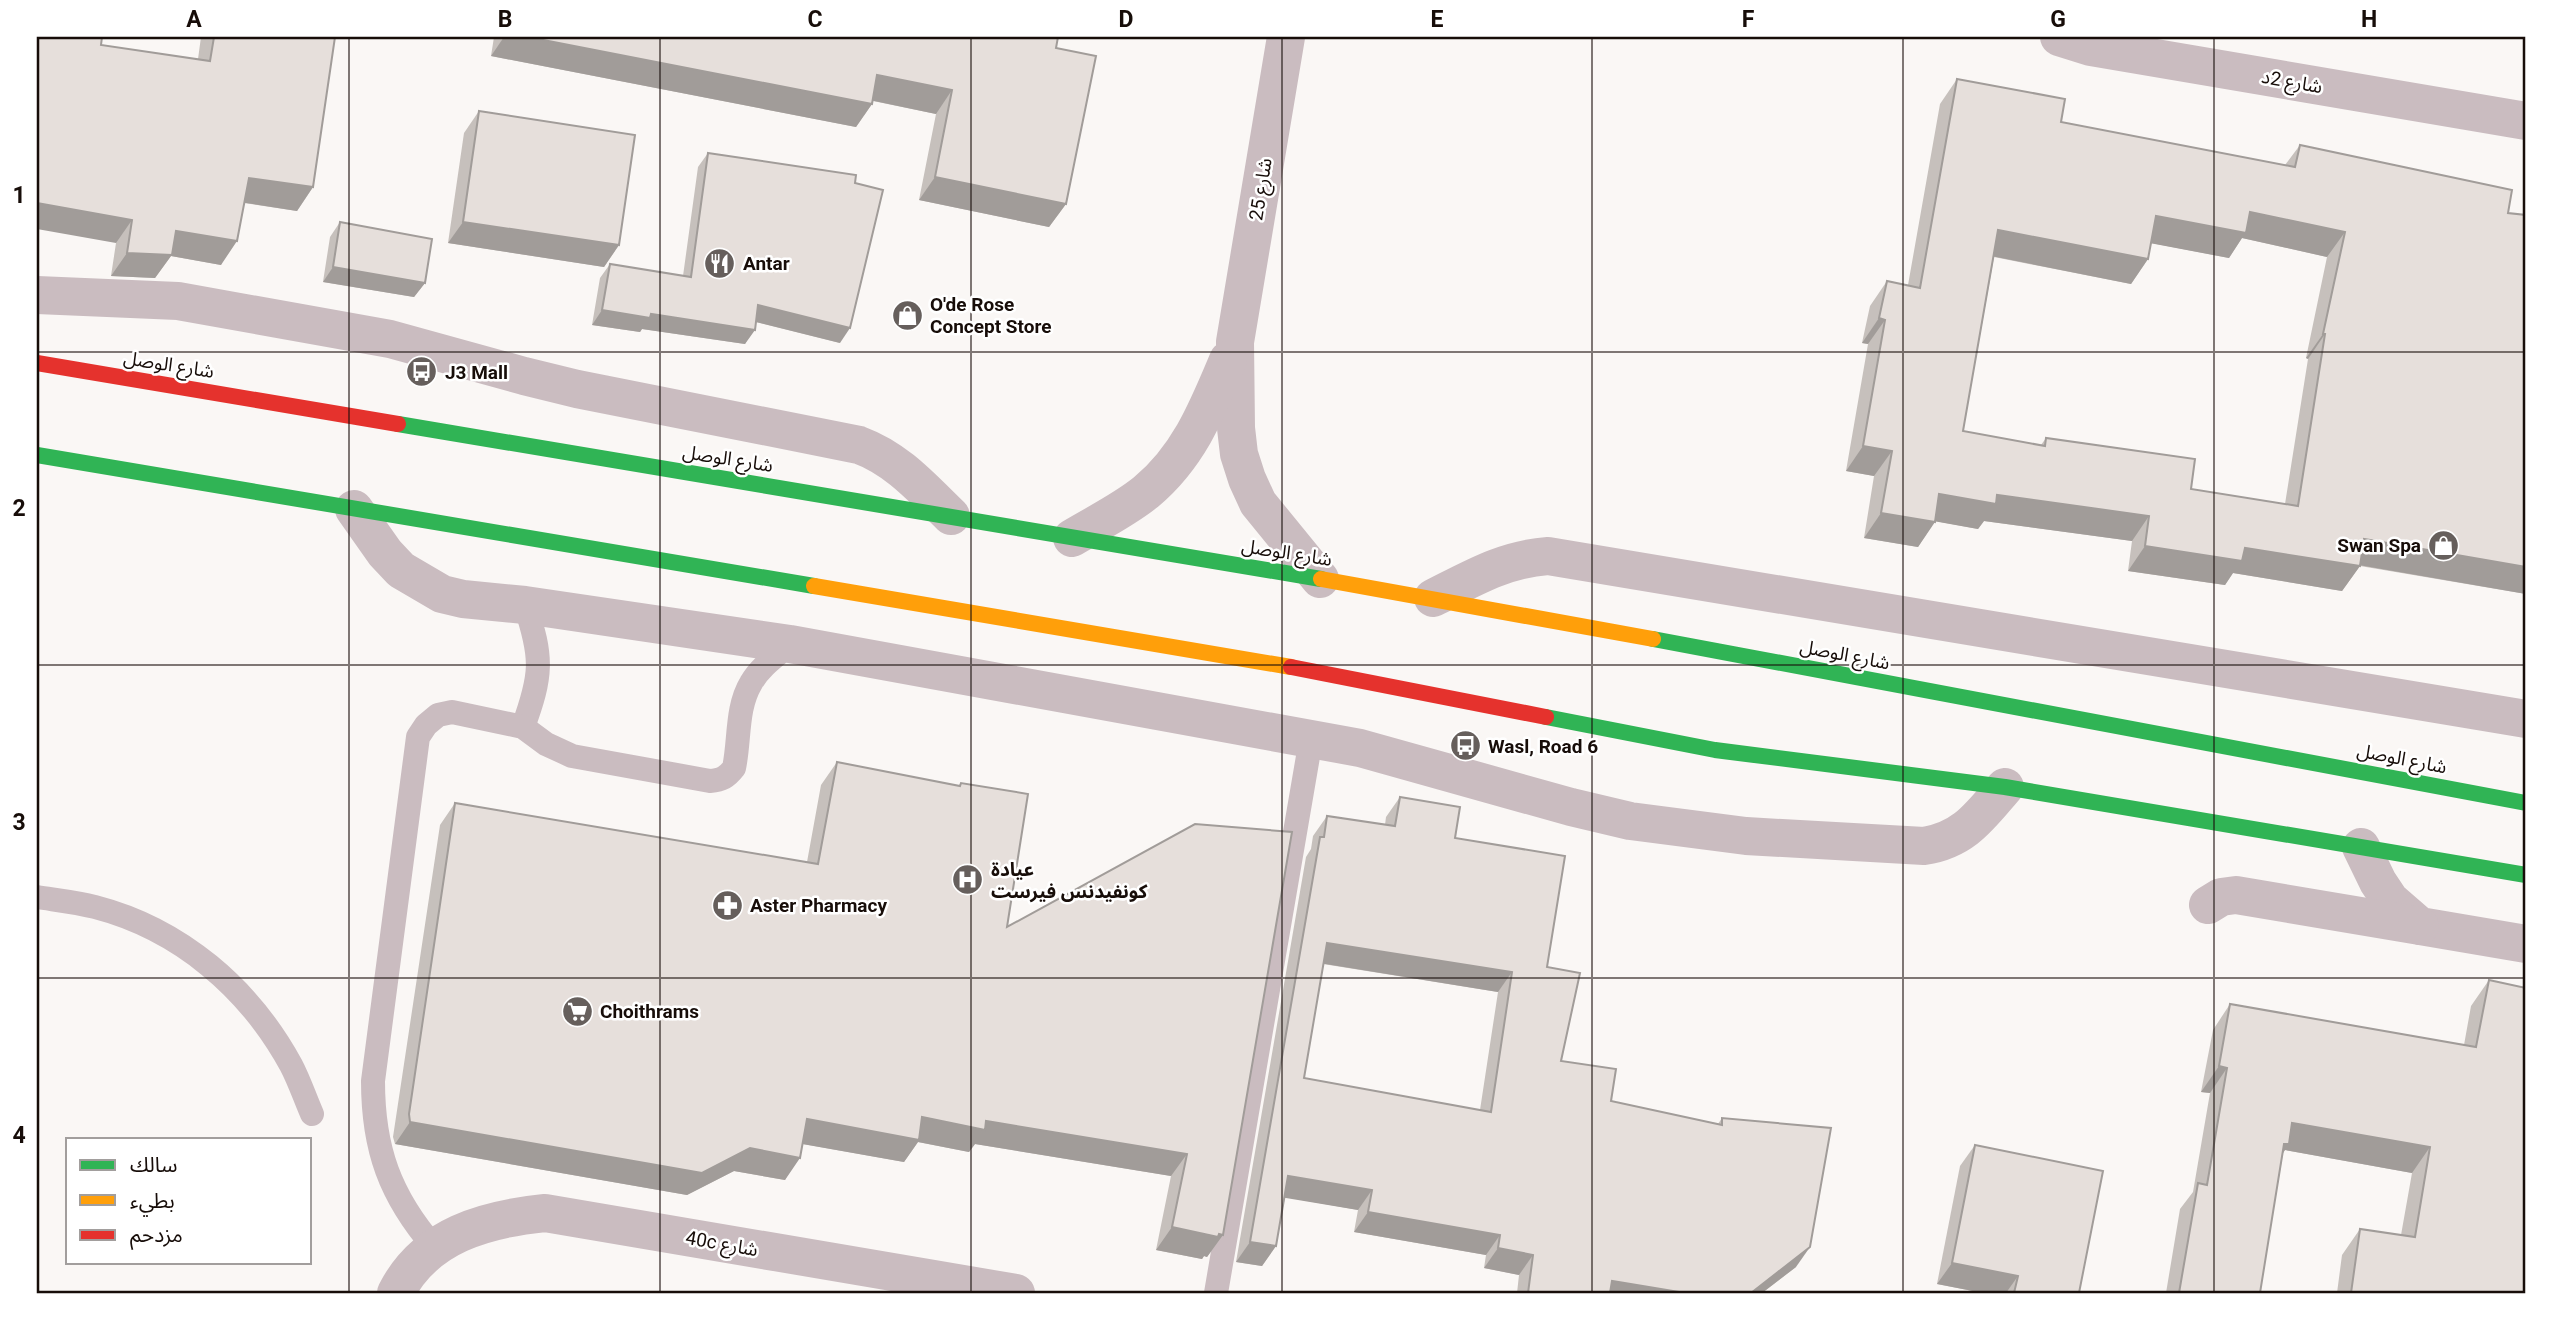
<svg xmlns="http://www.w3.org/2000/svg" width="2563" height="1330" font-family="Roboto,'Noto Sans Arabic',sans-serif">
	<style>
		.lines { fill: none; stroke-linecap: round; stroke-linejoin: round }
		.lane { stroke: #cabcc0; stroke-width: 24 }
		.street { stroke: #cabcc0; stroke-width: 38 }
		.fast { stroke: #30b455; stroke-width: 16 }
		.slow { stroke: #ff9f0a; stroke-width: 16 }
		.jam { stroke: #e5322d; stroke-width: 16 }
		.wall { fill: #c6c0bc; fill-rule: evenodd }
		.shaded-wall { fill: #a19c99 }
		.building { fill: #e6dfdb; stroke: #a19c99; stroke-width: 2; fill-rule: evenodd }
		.grid { fill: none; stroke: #170d09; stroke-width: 2; stroke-opacity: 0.55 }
		.labels { text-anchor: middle; stroke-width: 5; stroke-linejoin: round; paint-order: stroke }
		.street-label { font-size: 19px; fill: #170d09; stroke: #fff }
		.poi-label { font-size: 19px; font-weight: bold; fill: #170d09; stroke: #fff; text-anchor: start }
		.neatline { fill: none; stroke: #170d09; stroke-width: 2.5 }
		.grid-label { font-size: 23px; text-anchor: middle; font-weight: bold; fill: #170d09 }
	</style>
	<rect width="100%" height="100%" fill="#faf7f5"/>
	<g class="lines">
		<g class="lane">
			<path d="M523,727C542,675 543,658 525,605"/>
			<path d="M37,897C56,900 76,902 95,907C180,929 249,988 291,1065C299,1080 305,1098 312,1114"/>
			<path d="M434,1247C390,1196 373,1149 373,1081L418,737L426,725L438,715L452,712L523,727L546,744L572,756L710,781C722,780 727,777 734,768C740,740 736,708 751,683C760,667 776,656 790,644"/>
			<polyline points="1216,1293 1311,739"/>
		</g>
		<g class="street">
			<polyline points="1286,37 1235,342 1236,428 1239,454 1247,479 1258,503 1320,579"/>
			<polyline points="2059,37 2091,47 2526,121"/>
			<path d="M37,295L178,301L390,339L524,376L577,389L859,445C897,459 922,488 951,516"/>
			<path d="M354,509L385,553L401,570L442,594L463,599L525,605L790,644L1360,748L1571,807L1630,821L1746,836L1924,846C1964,840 1980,816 2005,787"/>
			<path d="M1072,538C1097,523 1124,510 1146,492C1189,456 1207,410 1228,360"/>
			<path d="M1433,598C1471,579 1504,559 1548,556L2526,719"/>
			<polyline points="2361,847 2378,882 2390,900 2420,926 2526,944"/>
			<polyline points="2208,905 2221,897 2236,895 2420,926"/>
			<path d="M396,1293C425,1235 486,1219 545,1213L1016,1293"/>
		</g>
		<g class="fast">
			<polyline points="398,424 1321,579"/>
			<polyline points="37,455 814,586"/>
			<polyline points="1653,639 2526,803"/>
			<polyline points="1546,717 1715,750 2005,787 2526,875"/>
		</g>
		<g class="slow">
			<polyline points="1321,579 1653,639"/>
			<polyline points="814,586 1291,667"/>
		</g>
		<g class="jam">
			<polyline points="37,363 398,424"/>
			<polyline points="1291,667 1546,717"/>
		</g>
	</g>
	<g class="wall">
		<polygon points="201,37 335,37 313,187 297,211 244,203 221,265 171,256 155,278 111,276 116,243 101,45 198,59"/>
		<polygon points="494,37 1058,37 1056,48 1066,204 1049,227 919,200 936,114 873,101 872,104 856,127 491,56"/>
		<path d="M1957,79L2061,122L2285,165L2300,145L2508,213L2526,215V594L2360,566L2342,591L2233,573L2225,585L2128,571L2132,541L1984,521L1978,529L1935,521L1918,547L1864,538L1874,476L1846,471L1868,344L1862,343L1870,306L1887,281L1908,285L1940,104ZM2242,238L2327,257L2306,358L2308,359L2285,504L2191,489L2046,438L2041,445L1963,431L1994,257L2131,284L2148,259L2151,243L2229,258Z"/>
		<polygon points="479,111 619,245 604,267 448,243 464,133"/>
		<polygon points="708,153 840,343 756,322 745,344 642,329 640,332 592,325 600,278 610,264 683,276 698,167"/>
		<polygon points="340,222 425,283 414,297 323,282 330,237"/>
		<polygon points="837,762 959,786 961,783 1007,927 1195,824 1223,1235 1207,1257 1204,1256 1202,1259 1156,1250 1171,1176 975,1144 969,1152 918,1142 904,1162 803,1144 785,1180 734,1171 687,1195 395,1144 393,1137 440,825 455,803 807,862 821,785"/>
		<path d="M1400,797L1455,838L1547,967L1561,1061L1611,1101L1718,1124L1722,1118L1796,1267L1762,1293H1517L1519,1275L1484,1268L1486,1255L1354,1232L1358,1210L1285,1197L1276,1246L1262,1266L1236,1262L1306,857L1311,849L1313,836L1327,816L1385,825L1386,817ZM1323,964L1498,992L1480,1110L1304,1078Z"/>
		<polygon points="2489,980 2526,1293 2337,1293 2342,1255 2360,1229 2401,1235 2412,1173 2285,1150 2283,1153 2260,1293 2166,1293 2180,1209 2193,1192 2210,1093 2201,1092 2213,1030 2230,1004 2464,1045 2471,1006"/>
		<polygon points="1975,1145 2079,1293 1983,1293 1937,1284 1960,1166"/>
	</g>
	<g class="shaded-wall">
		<polygon points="344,37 362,37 360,39"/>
		<polygon points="504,37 528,37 872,104 856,127 491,56"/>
		<polygon points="877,75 952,90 936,114 860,98"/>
		<polygon points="935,177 1066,204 1049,227 919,200"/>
		<polygon points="249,178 313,187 297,211 233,201"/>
		<polygon points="37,203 132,220 116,243 37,229"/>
		<polygon points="2250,212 2345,232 2327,257 2242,238 2229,258 2139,241 2156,216"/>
		<polygon points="463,222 619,245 604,267 448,243"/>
		<polygon points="1998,230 2148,259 2131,284 1981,254"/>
		<polygon points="176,231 237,241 221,265 171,256 155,278 111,276 127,253"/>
		<polygon points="333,267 425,283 414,297 323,282"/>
		<polygon points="758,305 850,328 840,343 748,320"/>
		<polygon points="602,310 651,314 755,330 745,344 642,329 640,332 592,325"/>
		<polygon points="1879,318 1885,320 1868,344 1862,343"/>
		<polygon points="2323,334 2325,334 2308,359 2306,358"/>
		<polygon points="1863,446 1892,451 1874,476 1846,471"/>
		<polygon points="1939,494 1997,495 2149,516 2132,541 1984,521 1978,529 1922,519"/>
		<polygon points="1881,513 1935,522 1918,547 1864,538"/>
		<polygon points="2364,539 2526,567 2526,594 2347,563"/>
		<polygon points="2145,546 2245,548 2360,566 2342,591 2233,573 2225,585 2128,571"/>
		<polygon points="1327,943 1512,972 1498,992 1313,962"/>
		<polygon points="2219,1066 2227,1068 2210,1093 2201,1092"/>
		<polygon points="922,1117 986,1121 1187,1154 1171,1176 975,1144 969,1152 918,1142 904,1162 791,1142 807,1119"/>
		<polygon points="410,1122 750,1148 800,1158 785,1180 734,1171 687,1195 395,1144"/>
		<polygon points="2292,1123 2430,1147 2412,1173 2285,1150 2271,1170"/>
		<polygon points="1288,1176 1372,1190 1358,1210 1274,1196"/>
		<polygon points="1368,1212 1500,1235 1486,1255 1354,1232"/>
		<polygon points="1172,1227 1219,1234 1223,1235 1207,1257 1204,1256 1202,1259 1156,1250"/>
		<polygon points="1250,1242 1276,1246 1262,1266 1236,1262"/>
		<polygon points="1810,1247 1796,1267 1762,1293 1751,1293"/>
		<polygon points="1498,1248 1533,1255 1519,1275 1484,1268"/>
		<polygon points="1952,1263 2018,1276 2006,1293 1983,1293 1937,1284"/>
		<polygon points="1612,1281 1685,1293 1604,1293"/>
	</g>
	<g class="building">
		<polygon points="37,37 102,37 101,45 210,61 214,37 335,37 313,187 249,178 237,241 176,231 172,255 127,253 132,220 37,203"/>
		<polygon points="528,37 1058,37 1056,48 1096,56 1066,204 935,177 952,90 877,75 872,104"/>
		<path d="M1957,79L2065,99L2061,122L2295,167L2300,145L2512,190L2508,213L2526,215V567L2364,539L2360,566L2245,548L2242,561L2145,546L2149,516L1997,495L1996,504L1939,494L1935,522L1881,513L1892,451L1863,446L1885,320L1879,318L1887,281L1920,288ZM2250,212L2345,232L2323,334H2325L2298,506L2191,489L2195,459L2046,438L2045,446L1963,431L1998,230L2148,259L2156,216L2246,233Z"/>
		<polygon points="479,111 635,135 619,245 463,222"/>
		<polygon points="708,153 856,175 855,183 883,190 850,328 758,305 755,330 651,314 650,318 602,310 610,264 691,277"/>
		<polygon points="340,222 432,239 425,283 333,267"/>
		<polygon points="837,762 960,786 961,783 1028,794 1007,927 1195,824 1292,832 1223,1235 1219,1234 1218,1237 1172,1227 1187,1154 986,1121 985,1130 922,1117 919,1140 807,1119 800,1158 750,1148 702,1173 410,1122 409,1114 455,803 818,864"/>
		<path d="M1400,797L1460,807L1455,838L1565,856L1547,967L1580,973L1561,1061L1616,1069L1611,1101L1722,1125V1118L1831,1128L1810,1247L1751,1293H1685L1612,1281L1610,1293H1528L1533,1255L1498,1248L1500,1235L1368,1212L1372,1190L1288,1176L1276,1246L1250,1242L1320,837H1324L1327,816L1395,826ZM1327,943L1512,972L1491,1112L1304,1078Z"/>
		<polygon points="2489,980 2526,988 2526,1293 2351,1293 2360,1229 2415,1237 2430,1147 2292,1123 2289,1144 2284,1144 2260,1293 2179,1293 2198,1183 2207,1185 2227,1068 2219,1066 2230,1004 2476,1047"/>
		<polygon points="1975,1145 2103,1171 2079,1293 2014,1293 2018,1276 1952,1263"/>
	</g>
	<path class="grid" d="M349,37V1293M660,37V1293M971,37V1293M1282,37V1293M1592,37V1293M1903,37V1293M2214,37V1293M37,352H2526M37,665H2526M37,978H2526"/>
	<defs>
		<symbol id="restaurant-disc" viewBox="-11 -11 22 22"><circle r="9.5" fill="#665f5c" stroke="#fff"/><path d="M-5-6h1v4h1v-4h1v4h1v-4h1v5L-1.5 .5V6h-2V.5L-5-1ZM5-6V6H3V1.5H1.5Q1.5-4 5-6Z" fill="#fff"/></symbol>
		<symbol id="shop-disc" viewBox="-11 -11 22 22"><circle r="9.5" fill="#665f5c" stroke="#fff"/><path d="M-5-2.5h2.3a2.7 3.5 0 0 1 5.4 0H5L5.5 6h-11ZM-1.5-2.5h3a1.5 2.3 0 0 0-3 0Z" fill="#fff"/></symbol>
		<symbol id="bus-disc" viewBox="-11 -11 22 22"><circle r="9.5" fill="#665f5c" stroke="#fff"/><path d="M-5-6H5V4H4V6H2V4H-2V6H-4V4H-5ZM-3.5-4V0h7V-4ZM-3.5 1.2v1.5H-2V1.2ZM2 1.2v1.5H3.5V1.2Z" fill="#fff"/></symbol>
		<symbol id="hospital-disc" viewBox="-11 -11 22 22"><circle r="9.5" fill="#665f5c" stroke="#fff"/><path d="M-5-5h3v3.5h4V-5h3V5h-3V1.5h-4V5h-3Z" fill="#fff"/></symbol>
		<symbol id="pharmacy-disc" viewBox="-11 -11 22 22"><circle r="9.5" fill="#665f5c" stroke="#fff"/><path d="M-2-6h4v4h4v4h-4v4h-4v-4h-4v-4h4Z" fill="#fff"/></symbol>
		<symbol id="supermarket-disc" viewBox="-11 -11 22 22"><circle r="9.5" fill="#665f5c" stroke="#fff"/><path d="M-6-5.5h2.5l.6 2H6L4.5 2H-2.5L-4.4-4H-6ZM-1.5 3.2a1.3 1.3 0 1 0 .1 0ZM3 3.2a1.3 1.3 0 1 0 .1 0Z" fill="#fff"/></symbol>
	</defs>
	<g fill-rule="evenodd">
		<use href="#restaurant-disc" x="702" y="246" width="35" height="35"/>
		<use href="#shop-disc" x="890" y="298" width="35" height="35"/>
		<use href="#bus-disc" x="404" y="354" width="35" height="35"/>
		<use href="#shop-disc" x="2426" y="528" width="35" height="35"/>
		<use href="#bus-disc" x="1448" y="728" width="35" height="35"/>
		<use href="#hospital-disc" x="950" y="862" width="35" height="35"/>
		<use href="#pharmacy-disc" x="710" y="888" width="35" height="35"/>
		<use href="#supermarket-disc" x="560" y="994" width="35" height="35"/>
	</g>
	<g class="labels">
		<g class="street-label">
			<text transform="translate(2292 81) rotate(10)" y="7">شارع 2د</text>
			<text transform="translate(1260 189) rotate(-81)" y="7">شارع 25</text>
			<text transform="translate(169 364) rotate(9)" y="7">شارع الوصل</text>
			<text transform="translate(728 458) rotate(9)" y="7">شارع الوصل</text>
			<text transform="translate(1287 552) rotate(9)" y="7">شارع الوصل</text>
			<text transform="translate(1845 654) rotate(11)" y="7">شارع الوصل</text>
			<text transform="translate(2402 758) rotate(11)" y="7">شارع الوصل</text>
			<text transform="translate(722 1243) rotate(10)" y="7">40c شارع</text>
		</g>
		<g class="poi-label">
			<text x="743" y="270">Antar</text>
			<text x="930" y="311">O'de Rose<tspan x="930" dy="22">Concept Store</tspan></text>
			<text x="445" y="379">J3 Mall</text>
			<text x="2421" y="552" text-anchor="end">Swan Spa</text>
			<text x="1488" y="753">Wasl, Road 6</text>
			<text x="991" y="876">عيادة<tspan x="991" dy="22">كونفيدنس فيرست</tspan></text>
			<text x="750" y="912">Aster Pharmacy</text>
			<text x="600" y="1018">Choithrams</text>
		</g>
	</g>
	<rect width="2563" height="1330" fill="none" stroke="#ffffff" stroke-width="77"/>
	<rect x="66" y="1138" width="245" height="126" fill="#ffffff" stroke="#a29e9d" stroke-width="2"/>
	<rect x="80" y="1160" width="35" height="10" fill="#30b455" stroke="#a29e9d" stroke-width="2"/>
	<text x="130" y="1172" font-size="21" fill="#170d09">سالك</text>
	<rect x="80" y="1195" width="35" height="10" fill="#ff9f0a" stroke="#a29e9d" stroke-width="2"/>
	<text x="130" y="1208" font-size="21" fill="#170d09">بطيء</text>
	<rect x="80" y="1230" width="35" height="10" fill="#e5322d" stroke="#a29e9d" stroke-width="2"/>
	<text x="130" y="1242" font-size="21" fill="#170d09">مزدحم</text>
	<rect x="38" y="38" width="2486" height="1254" class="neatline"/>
	<g class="grid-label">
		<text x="194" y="27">A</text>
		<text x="505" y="27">B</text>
		<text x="815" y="27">C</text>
		<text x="1126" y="27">D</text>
		<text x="1437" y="27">E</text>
		<text x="1748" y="27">F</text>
		<text x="2058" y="27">G</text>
		<text x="2369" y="27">H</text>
		<text x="19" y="203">1</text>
		<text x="19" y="516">2</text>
		<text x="19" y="830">3</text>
		<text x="19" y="1143">4</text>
	</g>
</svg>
